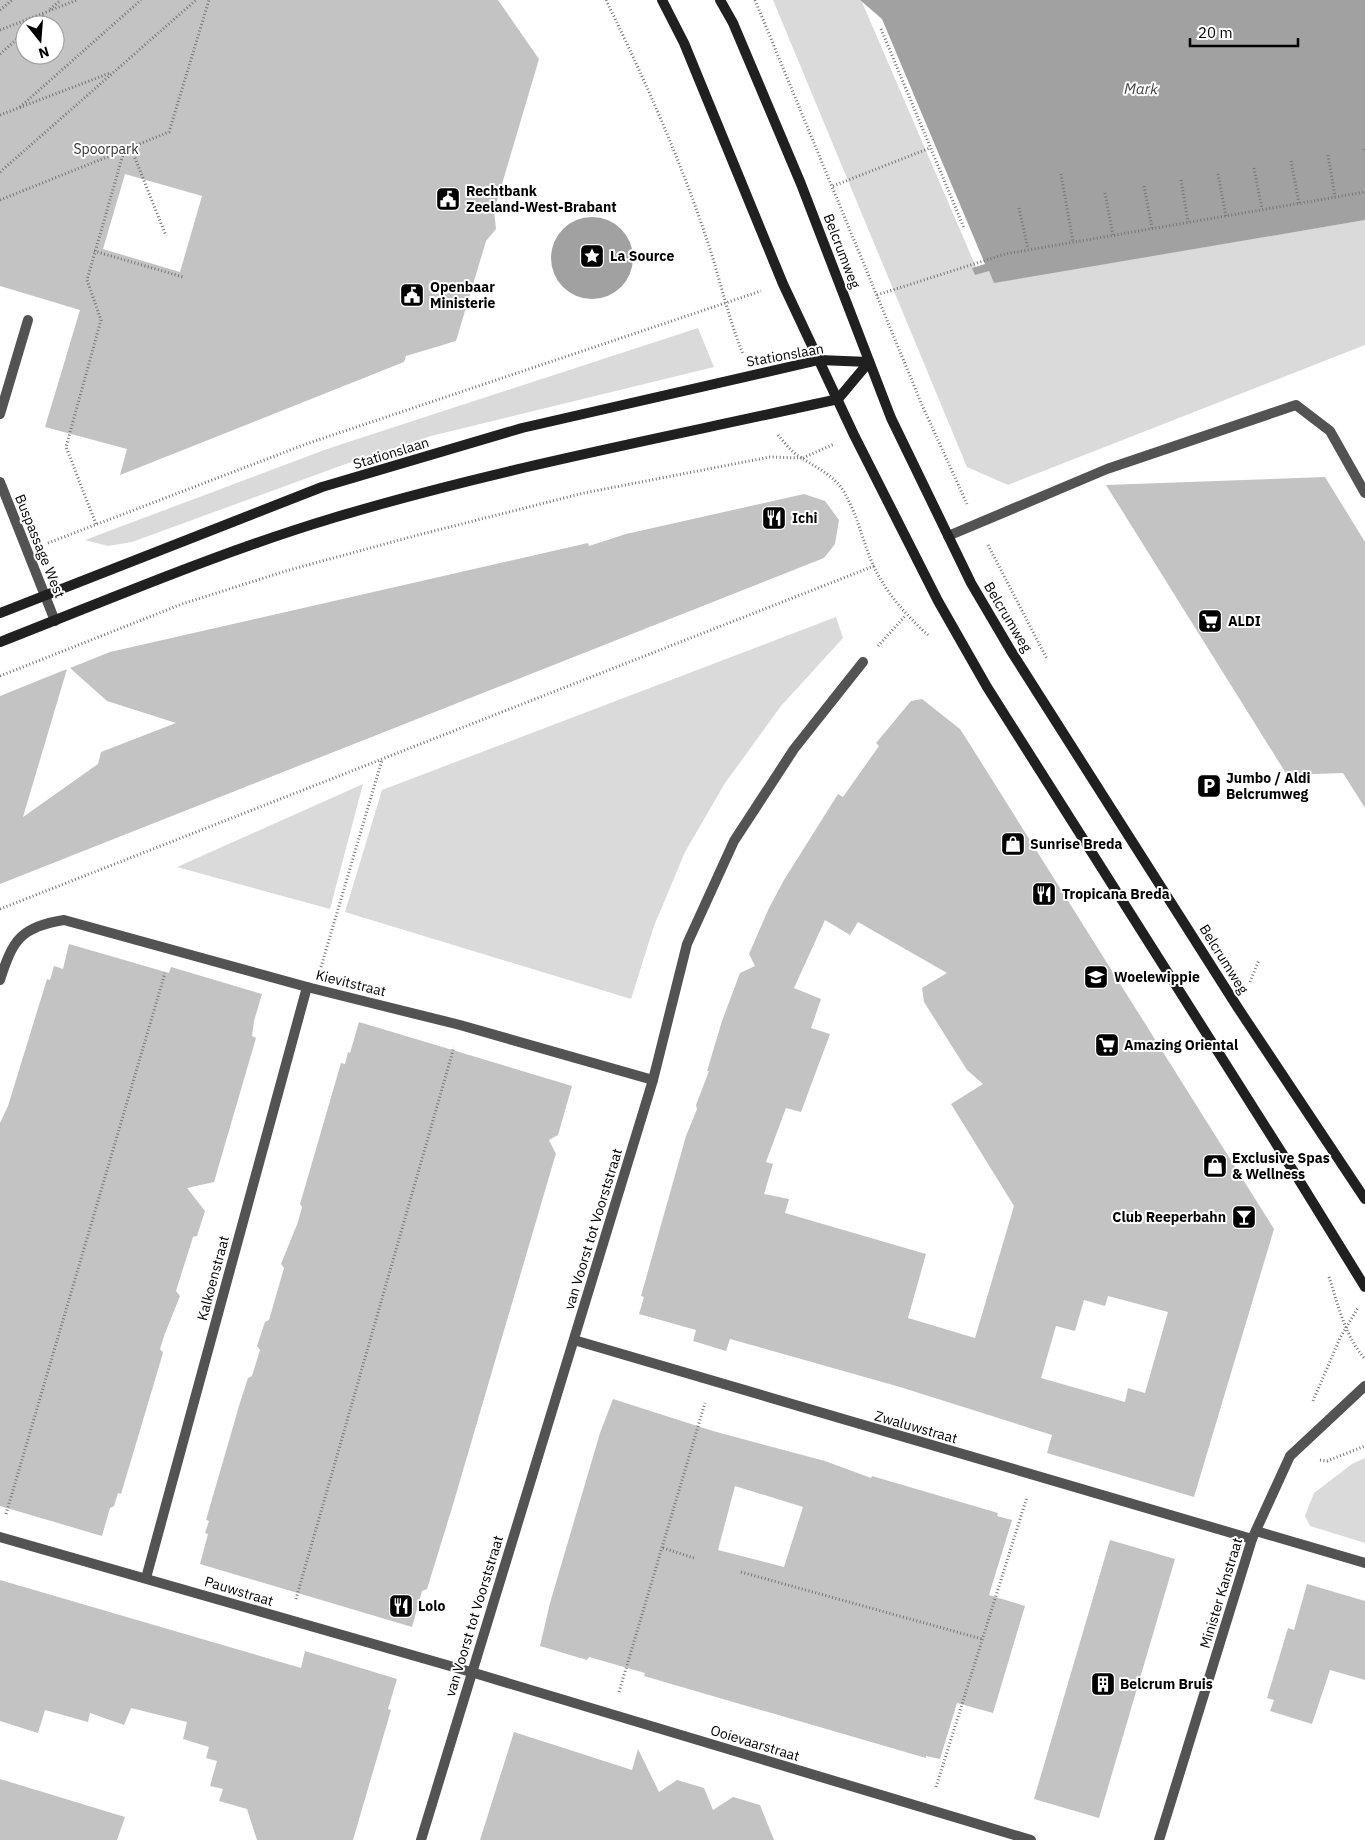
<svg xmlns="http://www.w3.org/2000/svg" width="1365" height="1840" font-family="'IBM Plex Sans',sans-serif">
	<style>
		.green { fill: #dadada }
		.water { fill: #a1a1a1 }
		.building { fill: #c3c3c3; fill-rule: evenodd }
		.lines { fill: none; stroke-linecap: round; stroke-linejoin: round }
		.path { stroke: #757575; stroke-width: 3; stroke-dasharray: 1 2.5; stroke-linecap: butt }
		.lane { stroke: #535353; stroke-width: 10 }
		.street { stroke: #535353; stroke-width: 10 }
		.secondary { stroke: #202020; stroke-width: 10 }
		.labels { text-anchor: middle; stroke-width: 4; stroke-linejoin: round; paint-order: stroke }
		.park-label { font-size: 14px; fill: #313131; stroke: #fff }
		.poi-label { font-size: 14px; font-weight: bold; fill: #000; stroke: #fff; text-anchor: start }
		.street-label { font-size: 14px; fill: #000; stroke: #fff }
		.water-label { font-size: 15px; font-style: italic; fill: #424242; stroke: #fff }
	</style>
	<rect width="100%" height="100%" fill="#fff"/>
	<g class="green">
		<polygon points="773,0 860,0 862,2 976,267 972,268 989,271 994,282 1365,220 1365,345 1008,485 967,467"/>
		<polygon points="698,328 714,367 431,436 340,466 132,542 108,546 85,540 327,449"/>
		<polygon points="836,617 843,638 781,706 725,783 685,852 654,926 631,999 345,912 382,790"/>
		<polygon points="363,784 330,909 177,867"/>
		<polygon points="1365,1458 1365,1543 1310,1526 1305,1516 1314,1493 1352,1464"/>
	</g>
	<g class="water">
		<polygon points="860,0 1365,0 1365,220 994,283 989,271 975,275 972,268 985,264 882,19"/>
		<circle cx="592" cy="258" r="41"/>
	</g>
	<g class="building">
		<path d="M0,0H498L539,59L494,211L496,229L486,241L456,341L406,356L404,362L120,475L127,449L45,427L80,310L0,286ZM25,25H55V55H25ZM125,174L202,196L180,272L103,249Z"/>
		<polygon points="1325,477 1365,542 1365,808 1343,773 1287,775 1106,485"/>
		<polygon points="804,494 825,501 839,520 835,544 824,558 0,884 0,696 67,669 23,817 98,764 101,752 176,723 107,701 70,668 110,652 588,543 589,546 626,534"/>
		<path d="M922,699L960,729L969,743L1274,1229L1194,1497L1047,1453L1052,1435L900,1387L730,1339L726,1351L693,1341L696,1330L639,1314L644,1297L641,1296L686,1136L697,1109L696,1105L709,1071H707L722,1021L740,973L755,966L749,954L769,908L784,880L838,794L843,797L879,746L876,743L911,701ZM825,920L850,935L858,922L947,973L922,988L924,1002L967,1070L983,1084L951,1104L1014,1206L975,1338L908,1318L926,1254L785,1213L789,1199L764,1194L773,1164L766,1162L786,1108L801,1112L830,1034L811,1028L821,999L794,988ZM1108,1296L1168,1312L1145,1393L1128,1388L1125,1402L1041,1378L1056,1326L1075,1331L1084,1300L1105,1306Z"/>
		<polygon points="69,944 169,973 171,967 262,994 254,1021 252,1036 256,1038 214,1182 187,1188 205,1211 197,1236 193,1237 176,1291 180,1296 164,1336 160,1349 163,1353 121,1494 118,1493 114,1506 110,1508 102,1536 0,1506 0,1123 8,1106 47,979 50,980 54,966 63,969"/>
		<polygon points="359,1022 572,1086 558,1135 549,1140 556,1154 554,1160 452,1508 427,1589 422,1591 412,1627 200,1564 208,1534 205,1533 209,1521 206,1520 239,1406 248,1378 252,1376 260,1350 257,1346 265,1322 269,1320 284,1268 281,1264 298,1222 302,1207 300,1204 341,1063 345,1064 348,1052 350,1053"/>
		<path d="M613,1399L713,1431L825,1461L871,1478L872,1476L998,1513L997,1516L1012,1520L989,1595L1025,1606L993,1713L957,1703L940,1759L926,1756V1758L644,1676L645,1673L589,1657L587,1660L540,1646L550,1603L600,1433ZM735,1486L803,1507L784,1567L718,1550Z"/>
		<polygon points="1110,1540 1175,1559 1099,1818 1034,1799"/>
		<polygon points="0,1580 301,1668 305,1651 397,1679 388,1709 391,1710 353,1840 257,1840 247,1809 219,1801 223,1789 210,1786 217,1761 206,1758 209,1747 183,1739 187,1722 131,1708 124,1725 90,1713 88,1722 45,1710 38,1733 0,1721"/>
		<polygon points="1307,1584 1365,1601 1365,1680 1330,1670 1312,1724 1270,1711 1274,1700 1267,1698 1288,1628 1294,1630"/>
		<polygon points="514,1732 632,1770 638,1749 659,1792 677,1780 704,1788 713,1810 733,1797 760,1805 774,1840 480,1840"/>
		<polygon points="0,1779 125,1817 117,1840 0,1840"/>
	</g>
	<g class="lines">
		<g class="path">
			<path d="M606,0C643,76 678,154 705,234C719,274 727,315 743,354"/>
			<polyline points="755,0 922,405 967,504"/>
			<polyline points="50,9 61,0"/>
			<polyline points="0,10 12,0"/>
			<polyline points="32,25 45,14"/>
			<polyline points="881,29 964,228"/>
			<polyline points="0,30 77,0"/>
			<polyline points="0,54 25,32"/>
			<polyline points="20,107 141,0"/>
			<polyline points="0,115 110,73"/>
			<polyline points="131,148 166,236"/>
			<polyline points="1364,149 1365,152"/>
			<polyline points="1328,155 1335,197"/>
			<polyline points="1291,161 1299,203"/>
			<polyline points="1254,168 1262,209"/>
			<polyline points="0,172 196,0"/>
			<polyline points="1061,174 1073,242"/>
			<polyline points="1218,174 1226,216"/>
			<polyline points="1181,180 1188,222"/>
			<polyline points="833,186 930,148"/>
			<polyline points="1144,186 1152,228"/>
			<polyline points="1105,193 1113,235"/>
			<polyline points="0,200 169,132 209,0"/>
			<polyline points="1019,208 1028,249"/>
			<polyline points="94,251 183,277"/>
			<polyline points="877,295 1005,254 1365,192"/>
			<path d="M778,435C784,442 790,450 797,455C813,466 831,473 842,489C858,514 862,541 874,567C887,594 906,615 928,635"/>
			<polyline points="803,458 834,444"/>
			<polyline points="96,524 66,447 101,320 87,280 124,151"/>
			<polyline points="48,543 306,444 761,291"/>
			<polyline points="988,545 1047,659"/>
			<polyline points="878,646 906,615"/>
			<polyline points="0,676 182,604 289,570 418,535 584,493 770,457 802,458"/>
			<polyline points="0,909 874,566"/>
			<polyline points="321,967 382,760"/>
			<polyline points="1250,982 1259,960"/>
			<path d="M1329,1277C1338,1305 1345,1336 1365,1359"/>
			<polyline points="1313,1401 1340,1338 1358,1308"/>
			<polyline points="1320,1460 1327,1461 1365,1446"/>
			<polyline points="6,1514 165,973"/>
			<polyline points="663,1548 694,1558"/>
			<polyline points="741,1572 982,1639"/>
			<polyline points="296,1599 454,1047"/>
			<polyline points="619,1692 705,1403"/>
			<polyline points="936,1787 1027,1497"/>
		</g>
		<g class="lane">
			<polyline points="0,414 28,320"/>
			<polyline points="0,482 55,621"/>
			<polyline points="948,536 1107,469 1296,405 1330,431 1365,493"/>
		</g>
		<g class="street">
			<path d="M0,980C13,939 21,927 64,920L307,987L460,1025L653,1080"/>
			<polyline points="574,1340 1252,1539"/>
			<polyline points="1256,1531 1365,1563"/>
			<polyline points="0,1537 471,1672 1031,1840"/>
			<polyline points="146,1578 307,987"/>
			<polyline points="421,1840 653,1080 687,944 734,841 794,749 863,662"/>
			<polyline points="1159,1840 1252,1539 1290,1456 1365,1386"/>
		</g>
		<g class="secondary">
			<polyline points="662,0 684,43 783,284 854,435 938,601 987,687 1294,1172 1365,1287"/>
			<polyline points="720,0 733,23 801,184 891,418 971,583 1011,651 1238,1008 1365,1199"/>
			<polyline points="0,613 322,487 522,428 819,360 869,362"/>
			<path d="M0,642C110,599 220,552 333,518C499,468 669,437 838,399L869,362"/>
		</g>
	</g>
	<defs>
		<symbol id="civic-square" viewBox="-11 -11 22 22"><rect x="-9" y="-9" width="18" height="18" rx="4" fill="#000" stroke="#fff"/><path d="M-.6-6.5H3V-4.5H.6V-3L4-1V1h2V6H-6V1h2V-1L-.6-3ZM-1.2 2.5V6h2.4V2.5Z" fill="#fff"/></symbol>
		<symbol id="sight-square" viewBox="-11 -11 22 22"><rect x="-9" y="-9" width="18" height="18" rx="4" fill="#000" stroke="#fff"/><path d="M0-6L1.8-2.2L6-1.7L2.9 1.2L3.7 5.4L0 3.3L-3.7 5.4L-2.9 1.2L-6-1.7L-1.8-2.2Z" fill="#fff"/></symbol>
		<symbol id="restaurant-square" viewBox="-11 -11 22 22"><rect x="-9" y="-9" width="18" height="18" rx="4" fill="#000" stroke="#fff"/><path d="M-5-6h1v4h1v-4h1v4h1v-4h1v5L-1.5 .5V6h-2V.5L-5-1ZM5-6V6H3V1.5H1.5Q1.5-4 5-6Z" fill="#fff"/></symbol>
		<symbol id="supermarket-square" viewBox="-11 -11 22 22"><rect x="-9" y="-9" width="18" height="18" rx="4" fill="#000" stroke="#fff"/><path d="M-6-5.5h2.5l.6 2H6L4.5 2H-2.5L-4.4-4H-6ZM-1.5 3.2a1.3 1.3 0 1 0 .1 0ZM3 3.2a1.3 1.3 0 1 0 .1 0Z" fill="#fff"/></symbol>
		<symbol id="parking-square" viewBox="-11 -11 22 22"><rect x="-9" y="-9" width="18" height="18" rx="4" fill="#000" stroke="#fff"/><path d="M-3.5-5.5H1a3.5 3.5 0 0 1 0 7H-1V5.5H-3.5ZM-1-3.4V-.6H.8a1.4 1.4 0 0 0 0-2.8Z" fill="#fff"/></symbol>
		<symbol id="shop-square" viewBox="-11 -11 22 22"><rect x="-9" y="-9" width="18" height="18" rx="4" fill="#000" stroke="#fff"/><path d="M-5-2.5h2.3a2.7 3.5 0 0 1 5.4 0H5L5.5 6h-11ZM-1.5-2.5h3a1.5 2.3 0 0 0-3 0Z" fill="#fff"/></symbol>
		<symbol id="school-square" viewBox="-11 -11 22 22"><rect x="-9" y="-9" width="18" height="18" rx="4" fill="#000" stroke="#fff"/><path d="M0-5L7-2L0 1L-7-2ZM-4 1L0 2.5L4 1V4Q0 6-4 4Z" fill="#fff"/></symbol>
		<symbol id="bar-square" viewBox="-11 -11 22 22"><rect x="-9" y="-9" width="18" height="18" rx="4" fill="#000" stroke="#fff"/><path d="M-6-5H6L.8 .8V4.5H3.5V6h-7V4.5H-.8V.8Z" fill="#fff"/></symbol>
		<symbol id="building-square" viewBox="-11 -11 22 22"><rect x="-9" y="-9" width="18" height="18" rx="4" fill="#000" stroke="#fff"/><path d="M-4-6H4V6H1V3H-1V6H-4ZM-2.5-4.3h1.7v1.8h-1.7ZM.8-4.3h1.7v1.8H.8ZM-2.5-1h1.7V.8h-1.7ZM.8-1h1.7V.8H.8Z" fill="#fff"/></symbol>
	</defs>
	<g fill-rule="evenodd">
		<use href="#civic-square" x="434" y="185" width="28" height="28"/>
		<use href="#sight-square" x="578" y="242" width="28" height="28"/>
		<use href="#civic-square" x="398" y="281" width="28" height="28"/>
		<use href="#restaurant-square" x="760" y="504" width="28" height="28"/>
		<use href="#supermarket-square" x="1196" y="607" width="28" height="28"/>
		<use href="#parking-square" x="1195" y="772" width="28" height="28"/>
		<use href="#shop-square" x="999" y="830" width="28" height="28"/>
		<use href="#restaurant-square" x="1030" y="880" width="28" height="28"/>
		<use href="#school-square" x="1082" y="963" width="28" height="28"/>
		<use href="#supermarket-square" x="1093" y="1031" width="28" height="28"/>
		<use href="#shop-square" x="1201" y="1152" width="28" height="28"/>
		<use href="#bar-square" x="1230" y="1203" width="28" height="28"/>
		<use href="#restaurant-square" x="387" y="1592" width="28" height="28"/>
		<use href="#building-square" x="1089" y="1670" width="28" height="28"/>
	</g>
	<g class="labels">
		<g class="park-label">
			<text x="106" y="154">Spoorpark</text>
		</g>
		<g class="poi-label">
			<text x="466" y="196">Rechtbank<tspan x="466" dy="16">Zeeland-West-Brabant</tspan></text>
			<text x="610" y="261">La Source</text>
			<text x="430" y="292">Openbaar<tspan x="430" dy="16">Ministerie</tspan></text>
			<text x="792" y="523">Ichi</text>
			<text x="1228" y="626">ALDI</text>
			<text x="1226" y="783">Jumbo / Aldi<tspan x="1226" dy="16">Belcrumweg</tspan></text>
			<text x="1030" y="849">Sunrise Breda</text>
			<text x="1062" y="899">Tropicana Breda</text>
			<text x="1114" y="982">Woelewippie</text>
			<text x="1124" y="1050">Amazing Oriental</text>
			<text x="1232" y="1163">Exclusive Spas<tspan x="1232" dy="16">&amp; Wellness</tspan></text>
			<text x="1226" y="1222" text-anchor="end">Club Reeperbahn</text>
			<text x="418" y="1611">Lolo</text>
			<text x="1120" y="1689">Belcrum Bruis</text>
		</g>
		<g class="street-label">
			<text transform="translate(842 251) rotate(69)" y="5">Belcrumweg</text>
			<text transform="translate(785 355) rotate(-10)" y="5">Stationslaan</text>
			<text transform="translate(391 453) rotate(-17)" y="5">Stationslaan</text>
			<text transform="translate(40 546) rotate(68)" y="5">Buspassage West</text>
			<text transform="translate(1008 617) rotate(59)" y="5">Belcrumweg</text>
			<text transform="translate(1224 959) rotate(58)" y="5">Belcrumweg</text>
			<text transform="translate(351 983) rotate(14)" y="5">Kievitstraat</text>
			<text transform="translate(593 1229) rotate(-73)" y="5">van Voorst tot Voorststraat</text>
			<text transform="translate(213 1278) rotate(-75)" y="5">Kalkoenstraat</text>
			<text transform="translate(916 1427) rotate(16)" y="5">Zwaluwstraat</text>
			<text transform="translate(239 1591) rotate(17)" y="5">Pauwstraat</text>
			<text transform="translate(1221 1593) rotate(-73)" y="5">Minister Kanstraat</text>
			<text transform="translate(474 1616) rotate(-73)" y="5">van Voorst tot Voorststraat</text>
			<text transform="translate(755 1743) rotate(17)" y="5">Ooievaarstraat</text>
		</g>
		<g class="water-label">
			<text transform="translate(1141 89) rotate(1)" y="5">Mark</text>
		</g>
	</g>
	<g transform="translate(40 40) rotate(163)"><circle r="24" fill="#ffffff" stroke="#999999"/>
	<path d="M0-4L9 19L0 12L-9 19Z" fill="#000000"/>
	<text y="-8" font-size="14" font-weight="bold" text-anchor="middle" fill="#000000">N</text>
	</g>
	<path d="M1190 38v8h108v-8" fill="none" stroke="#000000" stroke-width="2.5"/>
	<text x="1198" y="38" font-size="15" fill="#000000" stroke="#ffffff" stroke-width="4" paint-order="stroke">20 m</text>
</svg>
